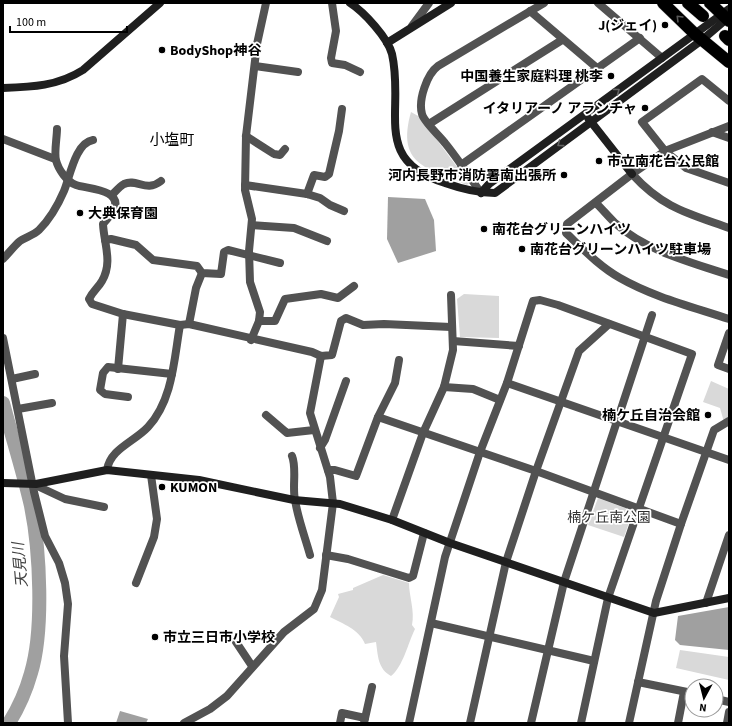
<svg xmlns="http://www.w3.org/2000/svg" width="732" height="726" font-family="'Source Sans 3','Noto Sans JP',sans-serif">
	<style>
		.green { fill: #d9d9d9 }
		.water { fill: #a0a0a0 }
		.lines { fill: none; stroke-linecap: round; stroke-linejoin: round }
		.river { stroke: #a0a0a0; stroke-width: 14 }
		.highway-casing { stroke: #dbdbdb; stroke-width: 13 }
		.street { stroke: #525252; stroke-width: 8 }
		.secondary { stroke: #1f1f1f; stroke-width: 8 }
		.highway { stroke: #000; stroke-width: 12 }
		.oneway { stroke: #595959 }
		.oneway2 { stroke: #626262 }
		.poi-dot { fill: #000; stroke: #fff; stroke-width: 1.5 }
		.labels { text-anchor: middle; stroke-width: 3.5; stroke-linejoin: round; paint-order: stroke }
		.poi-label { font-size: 14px; font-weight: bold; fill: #000; stroke: #fff; text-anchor: start }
		.park-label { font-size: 14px; fill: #303030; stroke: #fff }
		.neighbourhood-label { font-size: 15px; fill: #000; stroke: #fff }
		.water-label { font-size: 15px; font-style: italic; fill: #414141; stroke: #fff }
	</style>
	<rect width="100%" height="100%" fill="#fff"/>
	<g class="green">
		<path d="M411,112L420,117L469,183L467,185C427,168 396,165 411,112Z"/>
		<polygon points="464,294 499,296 499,338 460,337 457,299"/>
		<polygon points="711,381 729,389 729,420 724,422 720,408 703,402"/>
		<polygon points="598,498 633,511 624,537 588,525"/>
		<path d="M383,575L409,583C409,596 415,611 412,625L415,629C408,643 403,667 391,676C378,669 378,656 376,642L365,644C359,629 343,624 330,617L339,597L338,594L353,590V588Z"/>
		<polygon points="680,650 729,657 729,680 676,668"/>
	</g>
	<g class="water">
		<polygon points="388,197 425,199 434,220 436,251 398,263 387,239"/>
		<polygon points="729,607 729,650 680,645 675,640 678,616"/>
		<polygon points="120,711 148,719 146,723 116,723"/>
	</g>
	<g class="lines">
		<path class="river" d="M3,403C12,437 23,471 31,506C40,550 44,630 31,673C26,691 19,707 9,723"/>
		<defs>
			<g id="highway">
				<polyline points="663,3 695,34 729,62"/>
				<polyline points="688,3 703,16"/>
				<polyline points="710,3 729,21"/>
				<polyline points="725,36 729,40"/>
			</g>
		</defs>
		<use href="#highway" class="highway-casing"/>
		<g class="street">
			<polyline points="332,3 336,31 331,58 332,63 345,65 360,72"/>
			<polyline points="598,3 662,58"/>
			<polyline points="530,11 597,68"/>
			<polyline points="412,26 429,3"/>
			<polyline points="255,66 298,72"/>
			<polyline points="729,101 702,79 642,122 665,151 686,168 729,183"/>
			<polyline points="429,124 562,40"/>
			<path d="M729,126L665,151L632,174L567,224L566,233C583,249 599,266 620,278C653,297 693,307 729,319"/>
			<path d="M57,129C57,137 54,153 56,160C58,169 67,182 76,185C87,189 123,189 114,210C112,214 106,220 103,224C104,244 113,262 102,281C98,288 93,291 89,299L92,304L123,314L180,325L189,324L312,352L321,356L332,355L341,321L346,318L363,325L384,324L451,327"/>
			<polyline points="712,132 729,138"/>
			<polyline points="246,136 274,154 280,155 285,149"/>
			<polyline points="3,139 55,159"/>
			<polyline points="461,165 640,38"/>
			<path d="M632,174C663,208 687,213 729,228"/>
			<polyline points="245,185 307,194 320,198 330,205 344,211"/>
			<path d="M481,193C469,176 458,159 445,143C439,135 424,122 422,114C418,100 427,74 438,66L544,3"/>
			<polyline points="307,194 314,175 325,177 329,174 339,131 342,109"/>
			<path d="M112,195C115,192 120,186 124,184C137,178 146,193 161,181"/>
			<path d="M596,203C602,209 608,216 615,223C646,251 690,262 729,275"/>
			<polyline points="252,225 294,228 327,241"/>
			<polyline points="105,240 111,239 136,245 153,260 197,266 202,273 221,274 224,252 228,250 280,263"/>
			<path d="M3,259C9,253 14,246 20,241C26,237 34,235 39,230C49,220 58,205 64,191C70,177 75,143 93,140"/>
			<polyline points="259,321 275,321 285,299 321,294 338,298 354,286"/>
			<polyline points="189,324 196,288 202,273"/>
			<polyline points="729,333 718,365 729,369"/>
			<polyline points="3,338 34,492 45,536 59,563 65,583 68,604 64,656 68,723"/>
			<polyline points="251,340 259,321 260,312 250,282 249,251 252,219 245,190 246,136 257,44 266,3"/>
			<polyline points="453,341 519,346"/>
			<polyline points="118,369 123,314"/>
			<polyline points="12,379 35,374"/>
			<polyline points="507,383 729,460"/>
			<polyline points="444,387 473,389 500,400"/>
			<polyline points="128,397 105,394 100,390 103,373 108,367 172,374"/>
			<polyline points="18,409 52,403"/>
			<polyline points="266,415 287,433 314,430"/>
			<polyline points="378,417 536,471 681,524"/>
			<polyline points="320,448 325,440 346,381"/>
			<path d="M292,456C297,468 292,487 295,500C298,519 305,537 310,555"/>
			<path d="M107,470C110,449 134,442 148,427C173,400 174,359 180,325"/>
			<polyline points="328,470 335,470 356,476 378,417 395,383 399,360"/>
			<polyline points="33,484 65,499 104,507"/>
			<polyline points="392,520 423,433 444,387 453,350 451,295"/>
			<polyline points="326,555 348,559 409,578 413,576 424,533"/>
			<polyline points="136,583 154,537 157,519 151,475"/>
			<polyline points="706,603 729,535"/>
			<polyline points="431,623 594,661"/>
			<polyline points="236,642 252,666"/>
			<polyline points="638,682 692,693"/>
			<polyline points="716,699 729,702"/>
			<polyline points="184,723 210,709 227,696 284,632 314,609 322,590 333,503 330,477 310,413 321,356"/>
			<polyline points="340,723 342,713 365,718"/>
			<polyline points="364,723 372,687"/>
			<polyline points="409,723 445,557 480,452 507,383 533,301 540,300 558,305 692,354 608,598 581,723"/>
			<polyline points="470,723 506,562 536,471 579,351 609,324"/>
			<polyline points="531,723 564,582 652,315"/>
			<polyline points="629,723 656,601 681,524 714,430 729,421"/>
			<polyline points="678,723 684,692"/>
			<polyline points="727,723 729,712"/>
		</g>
		<g class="secondary">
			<path d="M350,3C364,12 388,38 392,54C405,111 371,160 445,183C462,189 477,193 495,193L702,40L729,17"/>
			<polyline points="387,43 451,3"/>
			<path d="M3,88C32,87 58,86 83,70L160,3"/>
			<polyline points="588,118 632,174"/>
			<polyline points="481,193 489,184 729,9"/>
			<polyline points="3,483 36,484 107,470 199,480 294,500 340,504 392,520 450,543 654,613 729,598"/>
		</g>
		<use href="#highway" class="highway"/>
	</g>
	<defs><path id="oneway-chevron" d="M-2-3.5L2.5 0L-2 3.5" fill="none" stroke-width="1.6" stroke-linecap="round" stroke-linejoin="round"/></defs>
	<use class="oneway" href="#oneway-chevron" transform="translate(679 18) rotate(-135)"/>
	<g class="oneway2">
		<use href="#oneway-chevron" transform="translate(617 91) rotate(-36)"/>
		<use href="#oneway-chevron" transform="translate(560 144) rotate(144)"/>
	</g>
	<g class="poi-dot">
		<circle cx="665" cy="25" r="4"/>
		<circle cx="162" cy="50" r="4"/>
		<circle cx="611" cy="76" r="4"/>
		<circle cx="645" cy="108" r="4"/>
		<circle cx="599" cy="161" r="4"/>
		<circle cx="564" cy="175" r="4"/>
		<circle cx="80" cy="213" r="4"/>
		<circle cx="484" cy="229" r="4"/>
		<circle cx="522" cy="249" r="4"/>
		<circle cx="708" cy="415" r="4"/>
		<circle cx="162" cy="487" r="4"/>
		<circle cx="155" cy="637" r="4"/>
	</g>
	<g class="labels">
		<g class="poi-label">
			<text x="657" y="30" text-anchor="end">J(ジェイ)</text>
			<text x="170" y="55">BodyShop神谷</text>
			<text x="603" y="81" text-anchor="end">中国養生家庭料理 桃李</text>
			<text x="637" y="113" text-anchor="end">イタリアーノ アランチャ</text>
			<text x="607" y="166">市立南花台公民館</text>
			<text x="556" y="180" text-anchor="end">河内長野市消防署南出張所</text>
			<text x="88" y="218">大典保育園</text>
			<text x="492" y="234">南花台グリーンハイツ</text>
			<text x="530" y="254">南花台グリーンハイツ駐車場</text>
			<text x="700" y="420" text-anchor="end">楠ケ丘自治会館</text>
			<text x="170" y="492">KUMON</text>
			<text x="163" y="642">市立三日市小学校</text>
		</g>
		<g class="park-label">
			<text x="609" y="522">楠ケ丘南公園</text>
		</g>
		<g class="neighbourhood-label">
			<text x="172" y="145">小塩町</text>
		</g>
		<g class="water-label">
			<text transform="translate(20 565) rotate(-95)" y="5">天見川</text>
		</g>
	</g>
	<rect width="732" height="726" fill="none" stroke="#000000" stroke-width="8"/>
	<g transform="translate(704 698) rotate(187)"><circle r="19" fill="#ffffff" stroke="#999999"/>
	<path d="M0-3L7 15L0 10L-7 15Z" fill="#000000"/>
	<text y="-6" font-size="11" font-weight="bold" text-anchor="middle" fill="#000000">N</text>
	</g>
	<path d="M10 26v6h117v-6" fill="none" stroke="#000000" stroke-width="2"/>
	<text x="16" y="26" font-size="12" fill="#000000" stroke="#ffffff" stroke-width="3" paint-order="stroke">100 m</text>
</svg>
